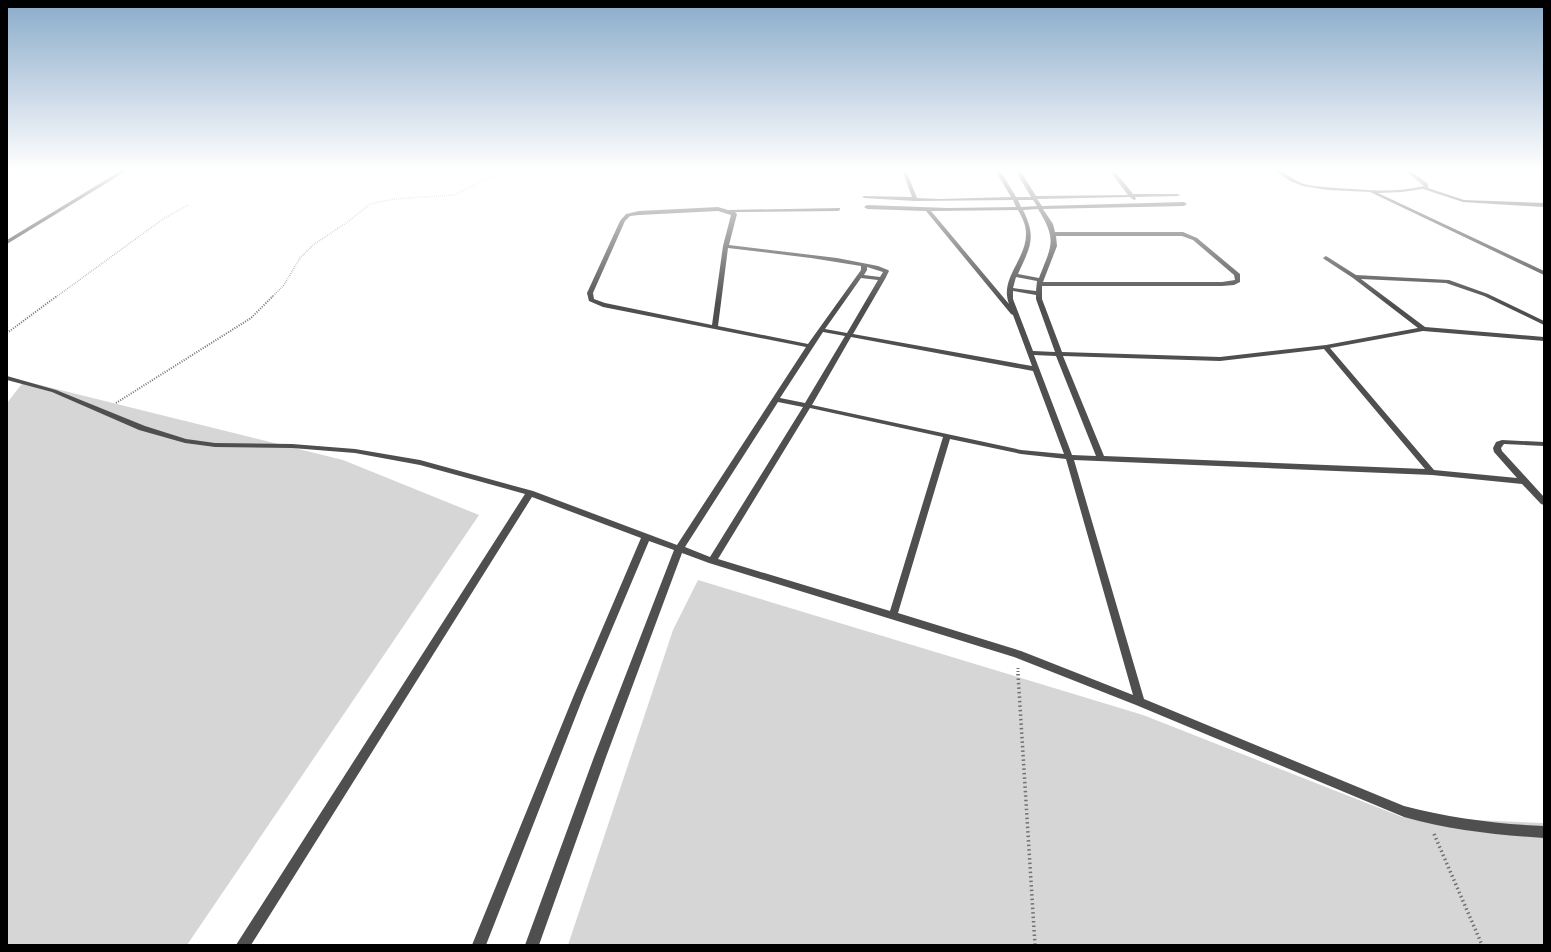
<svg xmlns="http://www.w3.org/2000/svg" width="1551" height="952" font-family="'IBM Plex Sans',sans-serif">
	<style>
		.green { fill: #d6d6d6 }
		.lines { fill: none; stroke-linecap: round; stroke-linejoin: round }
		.path-far3 { stroke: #717171; stroke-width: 1.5; stroke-dasharray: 0.5 1.5; stroke-linecap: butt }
		.path-far2 { stroke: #717171; stroke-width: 2; stroke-dasharray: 1 1.5; stroke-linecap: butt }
		.path-far1 { stroke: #717171; stroke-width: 3; stroke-dasharray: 1 2; stroke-linecap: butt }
		.path { stroke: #717171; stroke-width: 3.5; stroke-dasharray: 1.5 3; stroke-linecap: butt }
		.street { fill: #4f4f4f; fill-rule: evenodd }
	</style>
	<rect width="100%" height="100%" fill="#fff"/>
	<g class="green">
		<polygon points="24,381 343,460 479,515 187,945 7,945 7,403"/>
		<polygon points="698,580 1143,715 1402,817 1544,823 1544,945 568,945 673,630"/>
	</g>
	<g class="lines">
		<g class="path-far3">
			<polyline points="56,297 163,219 188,205"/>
			<polyline points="272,297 284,285 300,258 313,245 349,221 370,204 394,199 454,195 498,174 512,170"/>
		</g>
		<g class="path-far2">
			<polyline points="7,333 57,296"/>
			<polyline points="116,403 251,318 273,296"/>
		</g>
		<polyline class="path-far1" points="1018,668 1018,675"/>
		<g class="path">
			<polyline points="1018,674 1035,945"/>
			<polyline points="1434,834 1482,945"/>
		</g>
		<g class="street">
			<polygon points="122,170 128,170 7,244 7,240"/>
			<path d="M902,170H906L917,198L939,199L1011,197L995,170H1000L1016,197H1031L1015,170H1020L1036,196L1128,195L1109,170H1114L1133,194H1178L1180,195L1178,196L1135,197L1136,199L1134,200L1130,197L1037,199L1042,206L1184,202L1187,204L1184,206L1043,209L1053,224L1055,232H1183L1197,238L1240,274V282L1234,285L1222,286H1042V299L1062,352L1220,357L1326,345L1418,328L1353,278L1324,259L1323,258L1326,256L1356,275L1449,280L1488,294L1544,321V325L1484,296L1446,283L1361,279L1425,327L1544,337V341L1423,331L1330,348L1434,470L1517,478L1494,452L1493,448L1496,442L1502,440L1544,442V446L1504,444L1501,448L1502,451L1544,497V505L1541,504L1522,484L1432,475L1074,460L1144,699L1404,806C1450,818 1497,824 1544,826V838C1496,835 1450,830 1404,817L1136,705L1014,657L709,563L682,553L606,757L539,945H525L594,757L674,550L649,541L584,695L486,945H472L574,695L641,538L532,497L251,945H236L525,494L420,465L355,453L292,448L215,447L185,443L139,430L52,392L7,380V376L56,390L145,426L186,439L215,443L292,444L355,449L420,460L533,491L677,545L806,347L603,307L589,301L587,293L620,221L626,214L639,211L718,207L728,210L840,208V210L838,211L735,212L737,214L729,245L837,258L878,266L888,270L889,271L885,279L853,334L1032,366L1013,315L1011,314L926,211L867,209L864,207L867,205L948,208L1016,207L1013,200L915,201L864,198L862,197L864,196L912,197ZM1018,200H1033L1037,206L1021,207ZM1038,209C1058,241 1051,246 1039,278L1018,274C1030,247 1037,238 1023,210ZM1018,210C1022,217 1026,225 1026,233C1027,259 999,278 1009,304L931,211ZM718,211L731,215L723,246L712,325L605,303L594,299L593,293L625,221L630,216L639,215ZM1056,236H1182L1193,240L1234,275L1235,280L1222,282H1043L1057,246ZM728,248L811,258L861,266V270L808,344L718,326ZM867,267L883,272L880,277L864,275L867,270ZM1016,277L1037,281L1036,291L1013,288ZM861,278L878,280L847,333L825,329ZM1013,291L1036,295V299L1055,352L1033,351L1013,299ZM823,332L845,336L805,403L780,398ZM851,337L1033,371L1064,454L1021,450L812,405ZM1324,349L1425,469L1104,456L1063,356L1220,361ZM1034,355L1056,356L1096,456L1072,455ZM778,402L803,407L710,557L685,547ZM810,408L943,437L890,611L718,559ZM950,439L1021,454L1066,459L1133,695L1021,651L898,613Z"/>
			<path d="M1273,170C1285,170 1293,181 1304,184C1314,187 1326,187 1337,188C1365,190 1396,193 1424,186L1404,170H1410L1428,184V188L1464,200L1544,203V207L1463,202L1423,189L1402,192L1378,193L1544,271V275L1370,192L1328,190L1303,186L1290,181Z"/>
		</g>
	</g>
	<linearGradient id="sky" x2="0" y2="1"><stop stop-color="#8aabca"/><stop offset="0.56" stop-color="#fff"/><stop offset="1" stop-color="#fff" stop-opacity="0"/></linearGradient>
	<rect width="1551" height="304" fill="url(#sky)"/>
	<rect width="1551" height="952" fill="none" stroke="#000000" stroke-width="16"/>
</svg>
